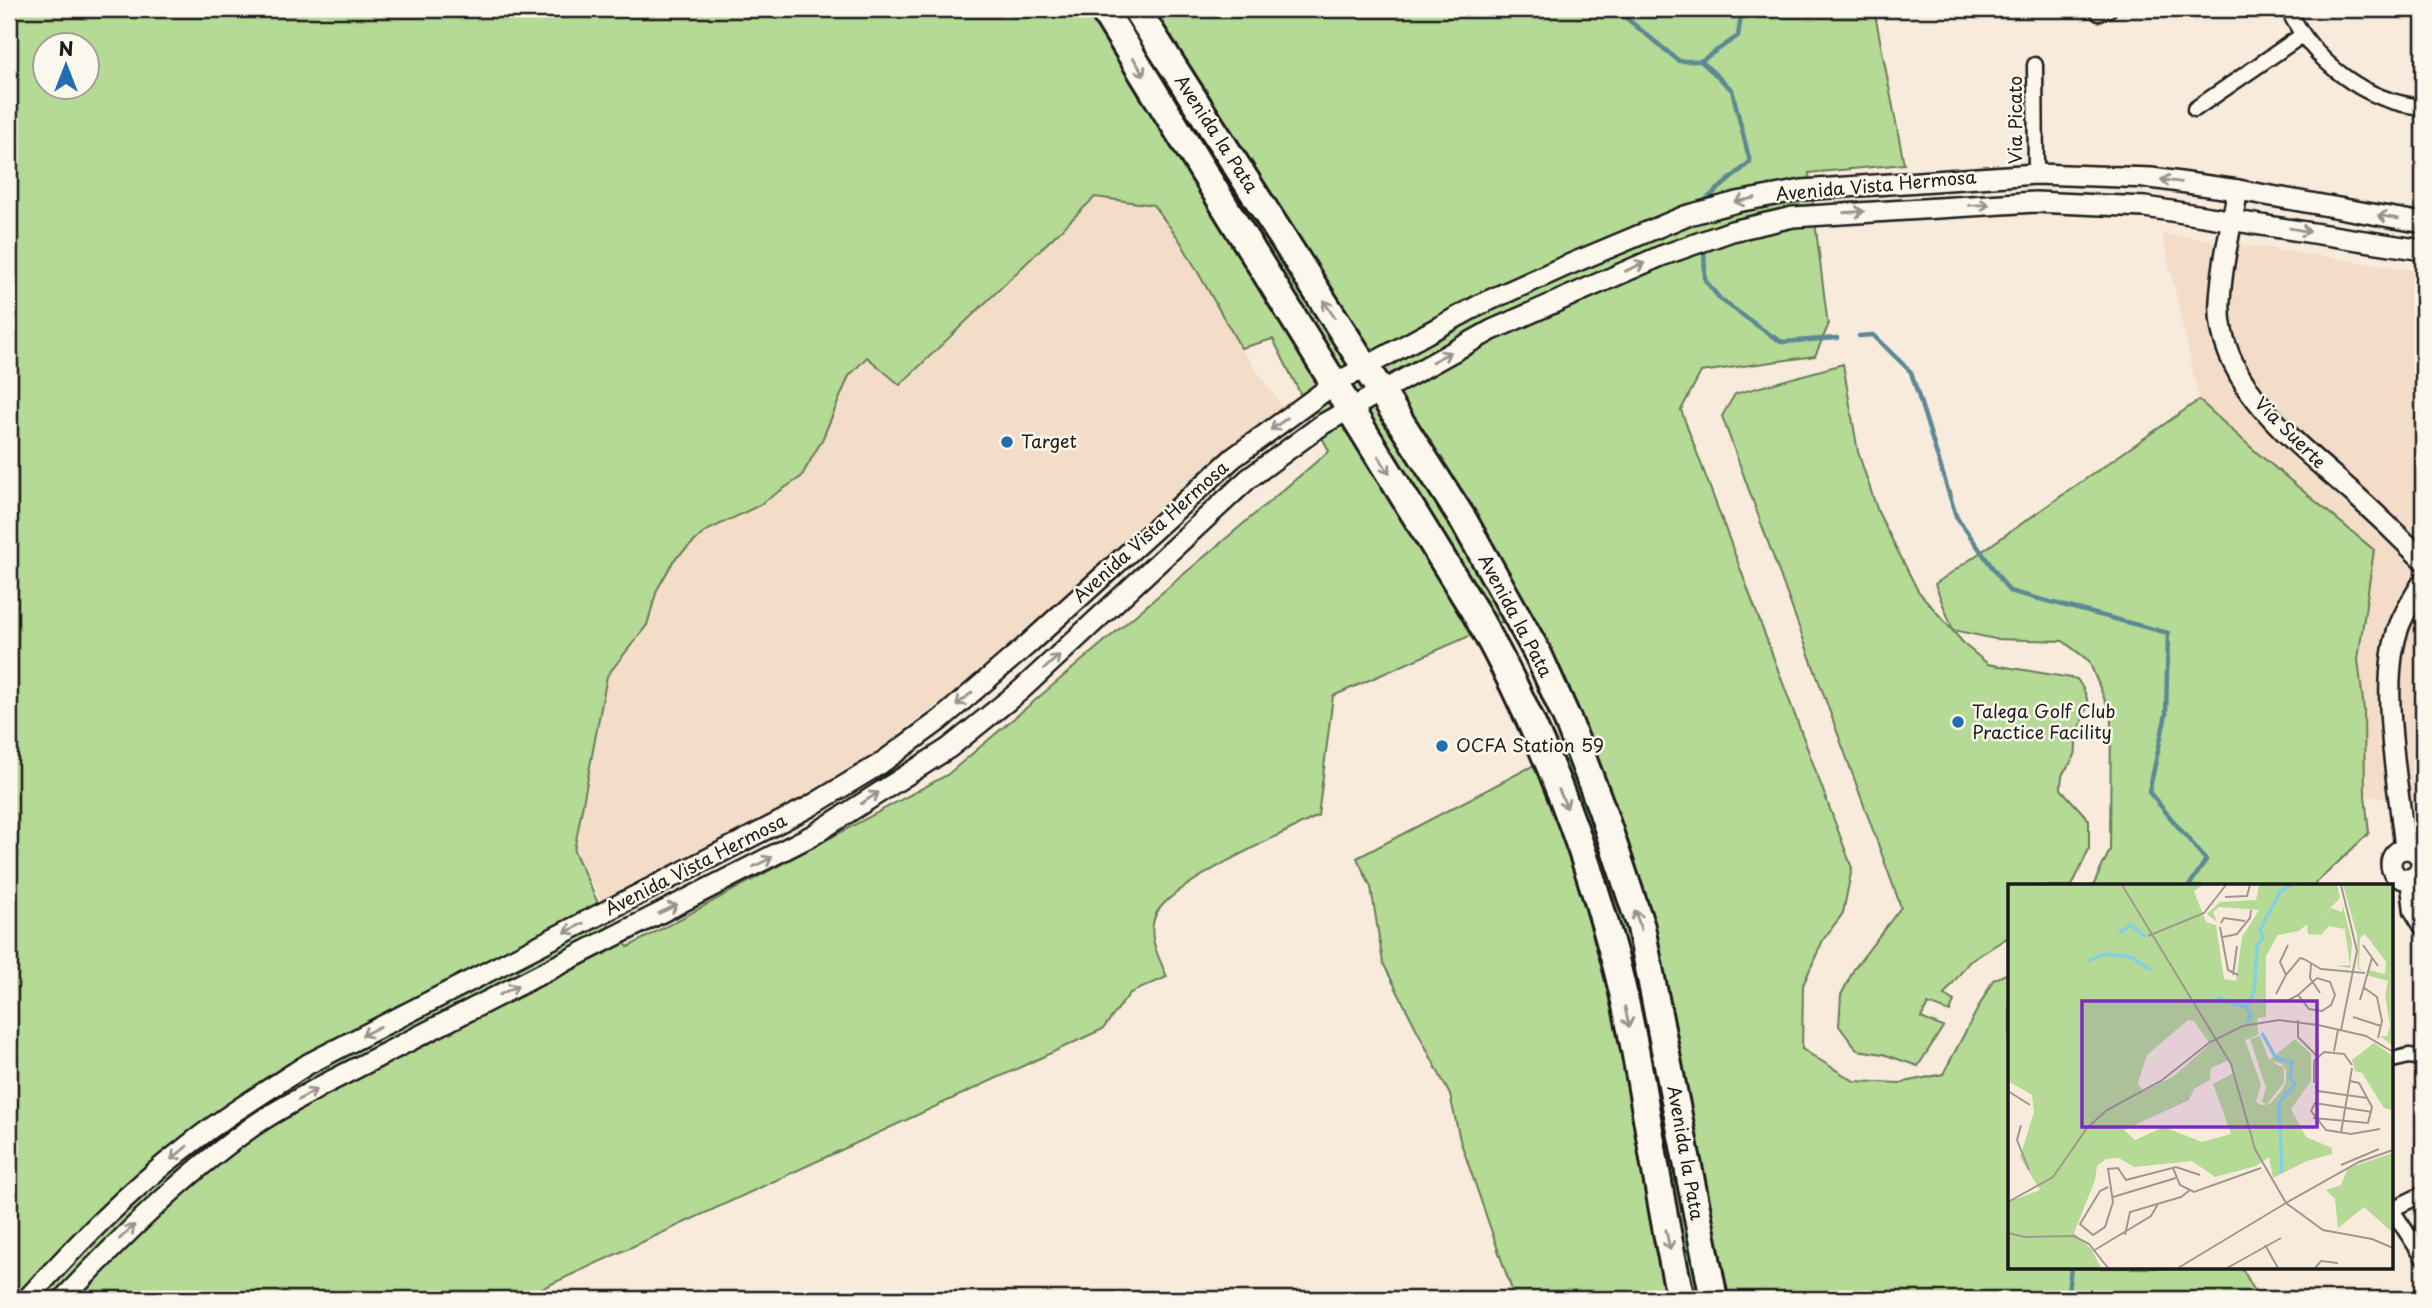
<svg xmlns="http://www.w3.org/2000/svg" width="2432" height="1308" font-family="'Playpen Sans',sans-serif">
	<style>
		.built { fill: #f4ddc8 }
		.green { fill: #b5da95; stroke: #687b58; stroke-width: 2; fill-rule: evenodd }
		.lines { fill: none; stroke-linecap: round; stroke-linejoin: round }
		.stream { stroke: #5b8994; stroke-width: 4.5 }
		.street-casing { stroke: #1c1c1c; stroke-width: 19 }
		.secondary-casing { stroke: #1c1c1c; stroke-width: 24 }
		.highway-casing { stroke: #1c1c1c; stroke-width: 32 }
		.street { stroke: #fbf7ec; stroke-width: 14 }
		.secondary { stroke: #fbf7ec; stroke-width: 19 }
		.highway { stroke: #fbf7ec; stroke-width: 26 }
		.oneway { stroke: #97948e }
		.poi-dot { fill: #1f6fb2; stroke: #fbf7ec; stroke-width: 2.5 }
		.labels { text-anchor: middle; stroke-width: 5; stroke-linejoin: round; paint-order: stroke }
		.street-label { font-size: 18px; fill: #1c1c1c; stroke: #fbf7ec }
		.poi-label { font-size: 18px; fill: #1c1c1c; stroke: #fbf7ec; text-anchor: start }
		.inset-river { fill: none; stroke: #85d1e4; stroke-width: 3.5 }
		.inset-road { fill: none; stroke: #a0988f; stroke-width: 2 }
		.view { fill: #7b2cbf; fill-opacity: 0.15; stroke: #7b2cbf; stroke-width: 3.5 }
		.inset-edge { fill: none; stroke: #1c1c1c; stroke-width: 3.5 }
	</style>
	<rect width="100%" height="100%" fill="#f8ebdc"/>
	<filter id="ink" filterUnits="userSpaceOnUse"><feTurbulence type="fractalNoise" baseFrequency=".0143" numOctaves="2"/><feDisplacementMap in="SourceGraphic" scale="14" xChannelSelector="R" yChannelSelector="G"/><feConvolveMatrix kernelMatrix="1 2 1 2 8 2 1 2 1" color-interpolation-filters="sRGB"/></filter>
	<g filter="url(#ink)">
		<g class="built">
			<polygon points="1095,197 1153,205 1179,239 1241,348 1287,413 1004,656 810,800 604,906 574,851 607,676 647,626 657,590 674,560 706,531 756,507 801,477 849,376 867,357 901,385"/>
			<polygon points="2162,233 2423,271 2423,806 2365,795 2364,710 2358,659 2369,591 2255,451 2199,400"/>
		</g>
		<g class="green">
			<path d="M9,9H1874L1904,164L1809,173L1828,326L1815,356L1701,372L1681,410L1852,868L1843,913L1823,940L1803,985L1802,1049L1854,1081L1900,1083L1943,1074L1993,980L2010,972V1268H2242L2259,1299H1515L1460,1140L1450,1095L1383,963L1371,887L1357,858L1584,739L1526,611L1333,696L1318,816C1284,833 1171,883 1156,914C1146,936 1159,957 1167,977L1130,993L1103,1029L519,1299H9ZM46,46H88V88H46ZM1095,197L1153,205L1179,239L1241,348L1273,339L1329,451L947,775L628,947L608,925L574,851L607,676L647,625L657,590L674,560L706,531L756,507L801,477L822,440L849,376L867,357L900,385Z"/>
			<path d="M1843,364L1858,452L1878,512L1918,591L1966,646L1988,664L2077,679C2095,705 2086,707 2077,734C2075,740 2077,749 2075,755C2069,772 2061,764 2061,789L2089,820V849L2072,886H2010V936L1969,962L1944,995L1954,1001L1950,1012L1928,1004L1921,1018L1943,1027L1918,1066L1883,1054L1857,1050L1839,1026L1841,995L1854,969L1901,907L1722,416L1735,394Z"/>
			<polygon points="2199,400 2255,451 2374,550 2358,659 2364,710 2365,795 2369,833 2313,886 2093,886 2110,850 2111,715 2089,661 2063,641 1995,639 1953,630 1935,584"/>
		</g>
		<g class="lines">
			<g class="stream">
				<polyline points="1615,9 1679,61 1701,61"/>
				<polyline points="1703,206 1703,202 1750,162 1732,90 1701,61 1738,36 1742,9"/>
				<polyline points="1704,246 1705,280 1720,299 1769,334 1782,342 1837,338"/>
				<polyline points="1859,336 1873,335 1911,372 1956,516 2009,591 2168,633 2166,714 2149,792 2206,860 2189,886"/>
				<polyline points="2067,1299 2071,1268"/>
			</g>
			<defs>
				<g id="street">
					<path d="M2288,9C2313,61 2364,102 2423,107"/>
					<polyline points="2099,13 2109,9"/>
					<polyline points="2035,65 2036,174"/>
					<polyline points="2195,109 2301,36"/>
					<polyline points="2408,879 2412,911 2423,929"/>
					<polyline points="2392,1060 2409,1056 2423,1058"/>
					<polyline points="2392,1209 2423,1194"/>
					<polyline points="2392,1210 2423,1257"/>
				</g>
				<g id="secondary">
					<path d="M2238,190C2231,226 2222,264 2220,301C2215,383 2299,445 2353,493C2377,515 2400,537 2423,560"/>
					<circle cx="2406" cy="864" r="15"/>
					<path d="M2405,849C2399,786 2377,682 2400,624C2406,610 2415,595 2423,582"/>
					<path d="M27,1299C75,1246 128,1191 185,1148C224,1117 266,1091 308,1064L809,807L880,764L940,720L1026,646L1233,458L1334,384L1481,304L1561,268L1685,216L1737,202L1802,190L2036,174L2151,178L2238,190L2423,223"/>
					<path d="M63,1299C121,1238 180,1178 249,1129C272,1112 298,1100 323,1085L813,835L949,748L1021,690L1248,479L1323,424L1492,330L1661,256L1732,231L1793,217L2035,202L2145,207L2423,250"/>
				</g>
				<g id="highway">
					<path d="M1103,9L1475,612C1536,719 1582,837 1614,956C1644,1068 1654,1186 1681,1299"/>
					<polyline points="1136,9 1464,521 1538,654 1568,721 1601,807 1641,927 1714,1299"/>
				</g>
			</defs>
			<use href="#street" class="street-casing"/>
			<use href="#secondary" class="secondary-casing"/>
			<use href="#highway" class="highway-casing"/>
			<use href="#street" class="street"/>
			<use href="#secondary" class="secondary"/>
			<use href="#highway" class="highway"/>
		</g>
		<defs><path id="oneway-shaft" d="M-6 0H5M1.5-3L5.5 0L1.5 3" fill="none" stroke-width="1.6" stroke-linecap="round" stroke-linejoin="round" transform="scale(1.75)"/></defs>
		<g class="oneway">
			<use href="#oneway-shaft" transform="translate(1139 67) rotate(58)"/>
			<use href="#oneway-shaft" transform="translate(2171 181) rotate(-173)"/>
			<use href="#oneway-shaft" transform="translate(1745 200) rotate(167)"/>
			<use href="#oneway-shaft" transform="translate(1979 205) rotate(-2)"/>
			<use href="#oneway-shaft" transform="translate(1854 212) rotate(-4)"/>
			<use href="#oneway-shaft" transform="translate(2388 217) rotate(-170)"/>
			<use href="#oneway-shaft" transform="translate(2300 230) rotate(10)"/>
			<use href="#oneway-shaft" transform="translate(1635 267) rotate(-23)"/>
			<use href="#oneway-shaft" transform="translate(1329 309) rotate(-123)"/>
			<use href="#oneway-shaft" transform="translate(1441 357) rotate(-28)"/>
			<use href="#oneway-shaft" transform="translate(1279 424) rotate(144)"/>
			<use href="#oneway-shaft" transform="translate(1384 465) rotate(59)"/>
			<use href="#oneway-shaft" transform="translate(1052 662) rotate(-42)"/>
			<use href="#oneway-shaft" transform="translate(964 699) rotate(140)"/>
			<use href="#oneway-shaft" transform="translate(870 798) rotate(-33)"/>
			<use href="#oneway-shaft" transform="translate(1563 799) rotate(66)"/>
			<use href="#oneway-shaft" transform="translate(763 862) rotate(-27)"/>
			<use href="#oneway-shaft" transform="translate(668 909) rotate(-26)"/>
			<use href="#oneway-shaft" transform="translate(1638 920) rotate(-107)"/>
			<use href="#oneway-shaft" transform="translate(574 928) rotate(153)"/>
			<use href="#oneway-shaft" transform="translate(509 990) rotate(-27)"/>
			<use href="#oneway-shaft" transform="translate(1627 1017) rotate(78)"/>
			<use href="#oneway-shaft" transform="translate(371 1031) rotate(153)"/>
			<use href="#oneway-shaft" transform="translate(307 1095) rotate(-30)"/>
			<use href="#oneway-shaft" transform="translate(179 1153) rotate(140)"/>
			<use href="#oneway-shaft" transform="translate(127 1232) rotate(-43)"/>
			<use href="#oneway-shaft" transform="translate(1668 1240) rotate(78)"/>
		</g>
	</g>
	<g class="poi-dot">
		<circle cx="1007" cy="442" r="7"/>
		<circle cx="1958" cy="722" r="7"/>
		<circle cx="1442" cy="746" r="7"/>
	</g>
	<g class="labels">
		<g class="street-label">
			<text transform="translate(2016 120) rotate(-90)" y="6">Via Picato</text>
			<text transform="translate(1216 134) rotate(57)" y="6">Avenida la Pata</text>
			<text transform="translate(1876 186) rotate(-5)" y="6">Avenida Vista Hermosa</text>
			<text transform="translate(2290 433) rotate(45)" y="6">Via Suerte</text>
			<text transform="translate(1151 532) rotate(-42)" y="6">Avenida Vista Hermosa</text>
			<text transform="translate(1515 616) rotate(62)" y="6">Avenida la Pata</text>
			<text transform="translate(696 865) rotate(-27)" y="6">Avenida Vista Hermosa</text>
			<text transform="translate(1685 1153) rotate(80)" y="6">Avenida la Pata</text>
		</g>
		<g class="poi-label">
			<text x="1021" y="448">Target</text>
			<text x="1972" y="718">Talega Golf Club<tspan x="1972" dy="21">Practice Facility</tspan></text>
			<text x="1456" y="752">OCFA Station 59</text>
		</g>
	</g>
	<g transform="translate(2008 884)">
		<rect width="385" height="385" fill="#f8ebdc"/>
		<path d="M0,1H195L186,7L198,38L208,41L216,95L228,97L234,53L251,26L211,23L205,28L209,38L199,30L212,18L248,16L251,1H329L332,14L310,37L323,24L334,28L335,22L344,59L342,84L328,82L342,81L335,33L337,45L321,42L313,51L300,50L299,40L291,47L270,51L258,72V133L249,134L250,151L237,156L253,201L248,218L253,221L262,220L274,206L278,199V186L273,179L264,178L276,184V199L259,220L254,218L258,204L242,155L252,152L261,176L287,155L303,170V197L283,225L298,253L324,264V270L299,277L265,294L261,273L248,282L207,293L184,277L126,283L111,274L98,275L89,282L87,296L66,349L84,366L93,384H0V318L32,306L12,273L26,228L24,211L0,197ZM180,136L186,137L202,160L166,192L135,208L130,199L139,171ZM221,176L227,188L205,200L223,250L194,258L156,243L127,256L116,246L181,216L186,205L202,196L203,184ZM335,1H385V162L372,152H379L382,142L377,111L380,97L359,91L361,86L377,90L378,78L357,50L352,54L351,84L356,87L350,85L349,51ZM366,159L385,172V256L384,226L376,224L354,189L347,187L344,176ZM385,269V349L356,323L330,344L327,315L318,306L333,301L340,284Z" fill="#b5da95" fill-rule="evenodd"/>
		<path class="inset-river" d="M111,49L123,41L137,53M80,77L96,70L123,73L143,86M209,113L237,123M239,139L243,132L238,123L246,109L249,62L255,54L252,46L272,8L283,1M254,149L268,174L284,178L282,193L287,200L271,219L274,289"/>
		<path class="inset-road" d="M114,1L223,180L247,265L278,319L170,384M333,1L349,67L333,146M217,13L239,12L242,1M213,39L216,34L237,37M212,43L220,86L230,91M140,52L196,29L218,1M215,53L229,50L242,34L243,26M355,61L370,82M296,75L313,85L357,89M303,80L302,94L312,109M225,91L229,62M278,91L272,78L280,61M355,103L369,113L374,137L370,154M268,110L278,91L292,74L296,75M352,116L364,74M277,118L290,111L301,125L314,127L323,121L327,111L322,98L309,94L290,111M345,133L373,142M290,136V153L309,172M326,167L330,146M306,199V177L316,168L336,170L344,181M307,202L310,207L359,214M0,207L22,221M364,228L307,219L303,227L318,246L343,250L372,245M305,234L360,239L364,223L351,199L342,197M13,241L9,256L21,286M333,249L344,184M385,266L351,278L278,319L315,346L364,355L385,364M333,281L371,265M165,284L172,301L186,308L253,284M100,303L92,307L72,340L85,351L97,343L105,318L100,285L110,284L118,296L168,283L192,291M105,313L168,294M0,318L45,293L79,244L99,226L153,197L202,158L235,142L271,136L310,141L358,152L385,168M0,349L17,353L66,352L81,360L100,384M117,351L122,328L173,313L182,306M257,361L270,384M85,367L143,332L150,320M219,384L273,354M307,384L313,377L330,379"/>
		<path class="view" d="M74,117H309V243H74Z"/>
		<rect width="385" height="385" class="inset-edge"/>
	</g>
	<rect width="2432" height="1308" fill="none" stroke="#fbf7ec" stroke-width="35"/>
	<rect x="18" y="18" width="2397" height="1273" fill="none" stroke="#1c1c1c" stroke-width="2.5" filter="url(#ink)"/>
	<g transform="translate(66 66)"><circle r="33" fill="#fbf7ec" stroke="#a29f99" stroke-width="2"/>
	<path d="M0-5L12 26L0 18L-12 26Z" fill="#1f6fb2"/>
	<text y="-10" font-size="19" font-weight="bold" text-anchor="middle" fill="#1c1c1c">N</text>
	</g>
</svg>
